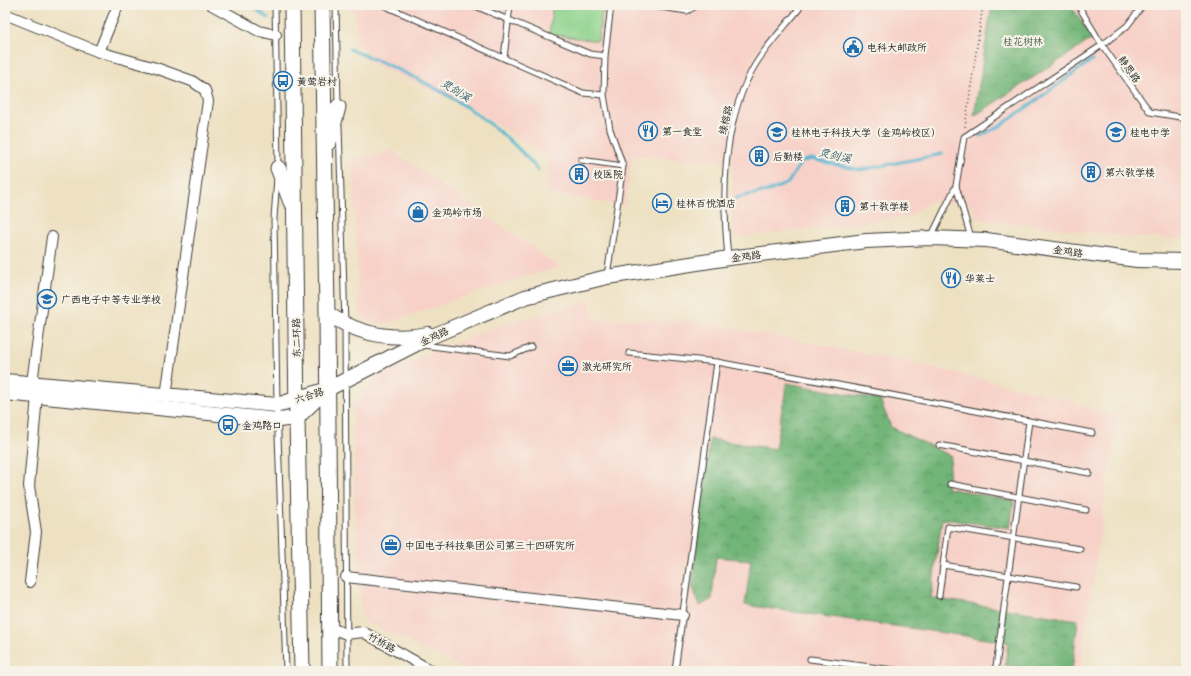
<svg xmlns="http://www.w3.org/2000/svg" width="1191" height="676" font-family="Delius,'LXGW WenKai TC',sans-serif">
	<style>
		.built { fill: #f7d1c8 }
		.forest { fill: url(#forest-crowns); stroke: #47684a }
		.park { fill: #8ed38d; stroke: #557854 }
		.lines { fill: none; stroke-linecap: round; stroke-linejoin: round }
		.stream { stroke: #51b5d0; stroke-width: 3 }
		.service-casing { stroke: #3c3a35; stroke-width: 7 }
		.minor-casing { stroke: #3c3a35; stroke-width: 12 }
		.secondary-casing { stroke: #3c3a35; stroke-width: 16 }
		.primary-casing { stroke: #3c3a35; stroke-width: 17 }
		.path { stroke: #3c3a35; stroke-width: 1.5; stroke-dasharray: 1 3; stroke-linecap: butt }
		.service { stroke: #fff; stroke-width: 5 }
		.minor { stroke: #fff; stroke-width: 10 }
		.secondary { stroke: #fff; stroke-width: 14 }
		.primary { stroke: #fff; stroke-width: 15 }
		.labels { text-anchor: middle; stroke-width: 4; stroke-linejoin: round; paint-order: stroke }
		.park-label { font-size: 10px; fill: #445c44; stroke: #f7f3e8 }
		.poi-label { font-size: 10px; fill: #1c1c1c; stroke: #f7f3e8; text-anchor: start }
		.street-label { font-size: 10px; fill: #1c1c1c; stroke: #f7f3e8 }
		.water-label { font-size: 11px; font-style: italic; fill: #315964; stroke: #f7f3e8 }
	</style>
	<defs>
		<pattern id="forest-crowns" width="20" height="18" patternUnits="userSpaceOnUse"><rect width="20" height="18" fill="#72b578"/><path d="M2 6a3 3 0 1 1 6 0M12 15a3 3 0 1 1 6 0" fill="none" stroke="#5d9262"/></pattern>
	</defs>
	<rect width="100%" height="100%" fill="#f7f3e8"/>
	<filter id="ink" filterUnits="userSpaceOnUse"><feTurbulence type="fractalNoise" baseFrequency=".025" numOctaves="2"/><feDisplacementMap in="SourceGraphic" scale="8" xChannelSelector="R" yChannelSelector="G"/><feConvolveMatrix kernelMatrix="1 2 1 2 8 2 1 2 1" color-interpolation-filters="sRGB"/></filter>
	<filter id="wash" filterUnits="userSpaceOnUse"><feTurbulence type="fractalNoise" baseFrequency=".012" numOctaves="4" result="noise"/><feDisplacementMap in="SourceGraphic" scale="16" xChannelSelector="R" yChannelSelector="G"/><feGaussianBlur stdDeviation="0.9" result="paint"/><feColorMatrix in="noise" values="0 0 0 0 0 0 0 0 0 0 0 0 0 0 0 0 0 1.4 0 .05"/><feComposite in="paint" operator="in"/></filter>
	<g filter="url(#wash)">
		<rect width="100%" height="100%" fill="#eee1c2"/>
		<g class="built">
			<polygon points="353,5 1186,5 1186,239 1130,237 978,219 972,206 930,201 908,217 732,238 732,163 632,155 625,206 545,193 549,159 474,109 367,61 366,48 358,46"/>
			<polygon points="390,149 560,267 511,281 391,322 372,324 359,313 353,157 380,155"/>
			<polygon points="590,300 593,318 701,322 910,362 1070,400 1073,403 1117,416 1080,671 465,671 452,662 362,620 354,495 353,404 375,379 422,357 497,326"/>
			<polygon points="5,410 10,411 5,469"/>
		</g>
		<g class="forest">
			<polygon points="992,5 1071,5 1092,39 974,116"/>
			<polygon points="787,383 880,400 891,427 951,456 947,488 1014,501 1010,528 942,519 931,598 1078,620 1072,671 1045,671 1005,665 1008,642 745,605 751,560 716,557 712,599 700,606 692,586 710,439 775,449"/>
		</g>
		<polygon class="park" points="553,5 603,5 598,41 549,34"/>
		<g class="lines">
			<g class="stream">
				<polyline points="250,5 268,18"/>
				<path d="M349,49C419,76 489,111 538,170"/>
				<polyline points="980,136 1002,125 1092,60"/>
				<polyline points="735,198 772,190 788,183 801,162 811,159 860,170 942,154"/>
			</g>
		</g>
	</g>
	<g filter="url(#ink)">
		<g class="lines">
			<defs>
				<g id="service">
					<polyline points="275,5 278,166"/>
					<polyline points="336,5 338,106"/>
					<polyline points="383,5 583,93 604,95"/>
					<polyline points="473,5 590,54 605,56"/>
					<polyline points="647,5 687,11 698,5"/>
					<polyline points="1078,5 1102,45 1150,112 1186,118"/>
					<polyline points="504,58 510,5"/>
					<polyline points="339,126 345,325 347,671"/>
					<polyline points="581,160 623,166"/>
					<polyline points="277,178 274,218 277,405 286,671"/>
					<polyline points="956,186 971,238"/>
					<polyline points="931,237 956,186 964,137 1102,45 1127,26 1143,5"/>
					<path d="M728,257C722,196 722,128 751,72C763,49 783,29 799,9L800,5"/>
					<polyline points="607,276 623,166 610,129 604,95 605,56 611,5"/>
					<polyline points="423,345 510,356 531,347"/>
					<polyline points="629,353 717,362 1092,433"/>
					<polyline points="939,445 1089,473"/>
					<polyline points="950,484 1086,510"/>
					<polyline points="943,565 1076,587"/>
					<polyline points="939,596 948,527 1080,549"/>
					<polyline points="810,659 901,671"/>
					<polyline points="675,671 717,362"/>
					<polyline points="992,671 996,667 1029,421"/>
				</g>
				<g id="minor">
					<polyline points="212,5 259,31 276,35"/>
					<polyline points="5,14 99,52 156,68 192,81 205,90 208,101 166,396"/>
					<polyline points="99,52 118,5"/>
					<polyline points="346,577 683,615"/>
					<polyline points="30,582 36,532 29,486 37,396 33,375 52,237"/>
					<polyline points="329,627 346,634 363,632 432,671"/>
				</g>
				<g id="secondary">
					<path d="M327,313C358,335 391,341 428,334"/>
					<polyline points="5,381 277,405 328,389 430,337 525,297 607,277 729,258 866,241 931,238 986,240 1137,260 1186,261"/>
					<polyline points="5,393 278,420 297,418 323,393"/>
				</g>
				<g id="primary">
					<polyline points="292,5 297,418 302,671"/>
					<polyline points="322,5 327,313 330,671"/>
					<polyline points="329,142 338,107"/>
					<polyline points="278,168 291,202"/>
				</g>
			</defs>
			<use href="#service" class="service-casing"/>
			<use href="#minor" class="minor-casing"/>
			<use href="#secondary" class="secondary-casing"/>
			<use href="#primary" class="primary-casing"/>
			<polyline class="path" points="965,127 983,5"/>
			<use href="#service" class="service"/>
			<use href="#minor" class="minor"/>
			<use href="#secondary" class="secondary"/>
			<use href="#primary" class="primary"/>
		</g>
	</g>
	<defs>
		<symbol id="civic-ring" viewBox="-11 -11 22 22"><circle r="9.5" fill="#f7f3e8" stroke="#1f6fb2" stroke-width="1.5"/><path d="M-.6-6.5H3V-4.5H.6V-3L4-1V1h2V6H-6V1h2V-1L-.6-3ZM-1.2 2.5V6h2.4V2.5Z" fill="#1f6fb2"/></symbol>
		<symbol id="bus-ring" viewBox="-11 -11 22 22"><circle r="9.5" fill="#f7f3e8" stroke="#1f6fb2" stroke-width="1.5"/><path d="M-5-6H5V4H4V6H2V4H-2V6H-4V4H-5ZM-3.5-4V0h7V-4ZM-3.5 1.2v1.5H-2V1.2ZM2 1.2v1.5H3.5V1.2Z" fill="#1f6fb2"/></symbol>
		<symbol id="restaurant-ring" viewBox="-11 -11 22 22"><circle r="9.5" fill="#f7f3e8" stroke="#1f6fb2" stroke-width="1.5"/><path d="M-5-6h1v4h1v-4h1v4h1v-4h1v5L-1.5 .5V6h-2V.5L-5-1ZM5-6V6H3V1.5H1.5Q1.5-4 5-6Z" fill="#1f6fb2"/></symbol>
		<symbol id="university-ring" viewBox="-11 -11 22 22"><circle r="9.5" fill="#f7f3e8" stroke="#1f6fb2" stroke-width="1.5"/><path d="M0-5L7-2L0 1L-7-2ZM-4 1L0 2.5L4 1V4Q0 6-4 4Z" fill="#1f6fb2"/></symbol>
		<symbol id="school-ring" viewBox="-11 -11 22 22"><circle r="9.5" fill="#f7f3e8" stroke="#1f6fb2" stroke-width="1.5"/><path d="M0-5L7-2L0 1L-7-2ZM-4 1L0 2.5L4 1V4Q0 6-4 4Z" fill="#1f6fb2"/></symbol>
		<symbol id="building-ring" viewBox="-11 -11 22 22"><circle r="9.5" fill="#f7f3e8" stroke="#1f6fb2" stroke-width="1.5"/><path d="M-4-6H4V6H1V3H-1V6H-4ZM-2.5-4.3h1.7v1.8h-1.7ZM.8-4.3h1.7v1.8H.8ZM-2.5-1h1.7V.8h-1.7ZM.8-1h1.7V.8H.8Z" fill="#1f6fb2"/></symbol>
		<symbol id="hotel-ring" viewBox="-11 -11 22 22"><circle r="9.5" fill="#f7f3e8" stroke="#1f6fb2" stroke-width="1.5"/><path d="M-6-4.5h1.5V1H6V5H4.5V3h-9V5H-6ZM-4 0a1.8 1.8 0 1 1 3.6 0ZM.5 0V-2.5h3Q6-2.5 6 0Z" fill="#1f6fb2"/></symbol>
		<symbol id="shop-ring" viewBox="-11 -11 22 22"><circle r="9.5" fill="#f7f3e8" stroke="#1f6fb2" stroke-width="1.5"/><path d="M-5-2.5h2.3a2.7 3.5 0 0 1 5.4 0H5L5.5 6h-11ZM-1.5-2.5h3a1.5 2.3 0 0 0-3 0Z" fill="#1f6fb2"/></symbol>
		<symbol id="office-ring" viewBox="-11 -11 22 22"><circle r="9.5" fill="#f7f3e8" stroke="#1f6fb2" stroke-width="1.5"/><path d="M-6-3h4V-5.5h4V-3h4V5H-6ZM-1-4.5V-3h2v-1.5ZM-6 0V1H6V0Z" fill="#1f6fb2"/></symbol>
	</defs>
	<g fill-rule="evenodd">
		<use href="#civic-ring" x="842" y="36" width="22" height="22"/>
		<use href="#bus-ring" x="272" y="70" width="22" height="22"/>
		<use href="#restaurant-ring" x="637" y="120" width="22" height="22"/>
		<use href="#university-ring" x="766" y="121" width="22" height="22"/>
		<use href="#school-ring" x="1105" y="121" width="22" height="22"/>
		<use href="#building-ring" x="748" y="145" width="22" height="22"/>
		<use href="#building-ring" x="1080" y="161" width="22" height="22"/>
		<use href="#building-ring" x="568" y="163" width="22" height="22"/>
		<use href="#hotel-ring" x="651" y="192" width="22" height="22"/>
		<use href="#building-ring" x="834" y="195" width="22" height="22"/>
		<use href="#shop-ring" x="407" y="201" width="22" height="22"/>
		<use href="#restaurant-ring" x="940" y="267" width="22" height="22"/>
		<use href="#school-ring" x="36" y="288" width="22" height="22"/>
		<use href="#office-ring" x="557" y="355" width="22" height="22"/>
		<use href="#bus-ring" x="217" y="414" width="22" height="22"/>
		<use href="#office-ring" x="380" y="534" width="22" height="22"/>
	</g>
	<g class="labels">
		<g class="park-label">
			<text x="1023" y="45">桂花树林</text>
		</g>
		<g class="poi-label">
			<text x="867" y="51">电科大邮政所</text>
			<text x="297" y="85">黄莺岩村</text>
			<text x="662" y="135">第一食堂</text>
			<text x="791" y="136">桂林电子科技大学（金鸡岭校区）</text>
			<text x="1130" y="136">桂电中学</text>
			<text x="773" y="160">后勤楼</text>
			<text x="1105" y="176">第六教学楼</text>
			<text x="593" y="178">校医院</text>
			<text x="676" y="207">桂林百悦酒店</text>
			<text x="859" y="210">第十教学楼</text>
			<text x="432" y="216">金鸡岭市场</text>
			<text x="965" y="282">华莱士</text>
			<text x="61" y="303">广西电子中等专业学校</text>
			<text x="582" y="370">激光研究所</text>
			<text x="242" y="429">金鸡路口</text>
			<text x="405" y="549">中国电子科技集团公司第三十四研究所</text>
		</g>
		<g class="street-label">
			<text transform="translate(1130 69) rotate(55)" y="4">静思路</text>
			<text transform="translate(725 120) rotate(-77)" y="4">绿榕路</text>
			<text transform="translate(1068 251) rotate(8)" y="4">金鸡路</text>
			<text transform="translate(746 256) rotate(-7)" y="4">金鸡路</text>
			<text transform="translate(434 336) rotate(-25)" y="4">金鸡路</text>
			<text transform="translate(296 338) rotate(-91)" y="4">东二环路</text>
			<text transform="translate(309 395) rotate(-18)" y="4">六合路</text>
			<text transform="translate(382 642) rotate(29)" y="4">竹桥路</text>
		</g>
		<g class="water-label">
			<text transform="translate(456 90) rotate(32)" y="4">灵剑溪</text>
			<text transform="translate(835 155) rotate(13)" y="4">灵剑溪</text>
		</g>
	</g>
	<rect width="1191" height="676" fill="none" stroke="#f7f3e8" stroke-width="20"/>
</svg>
